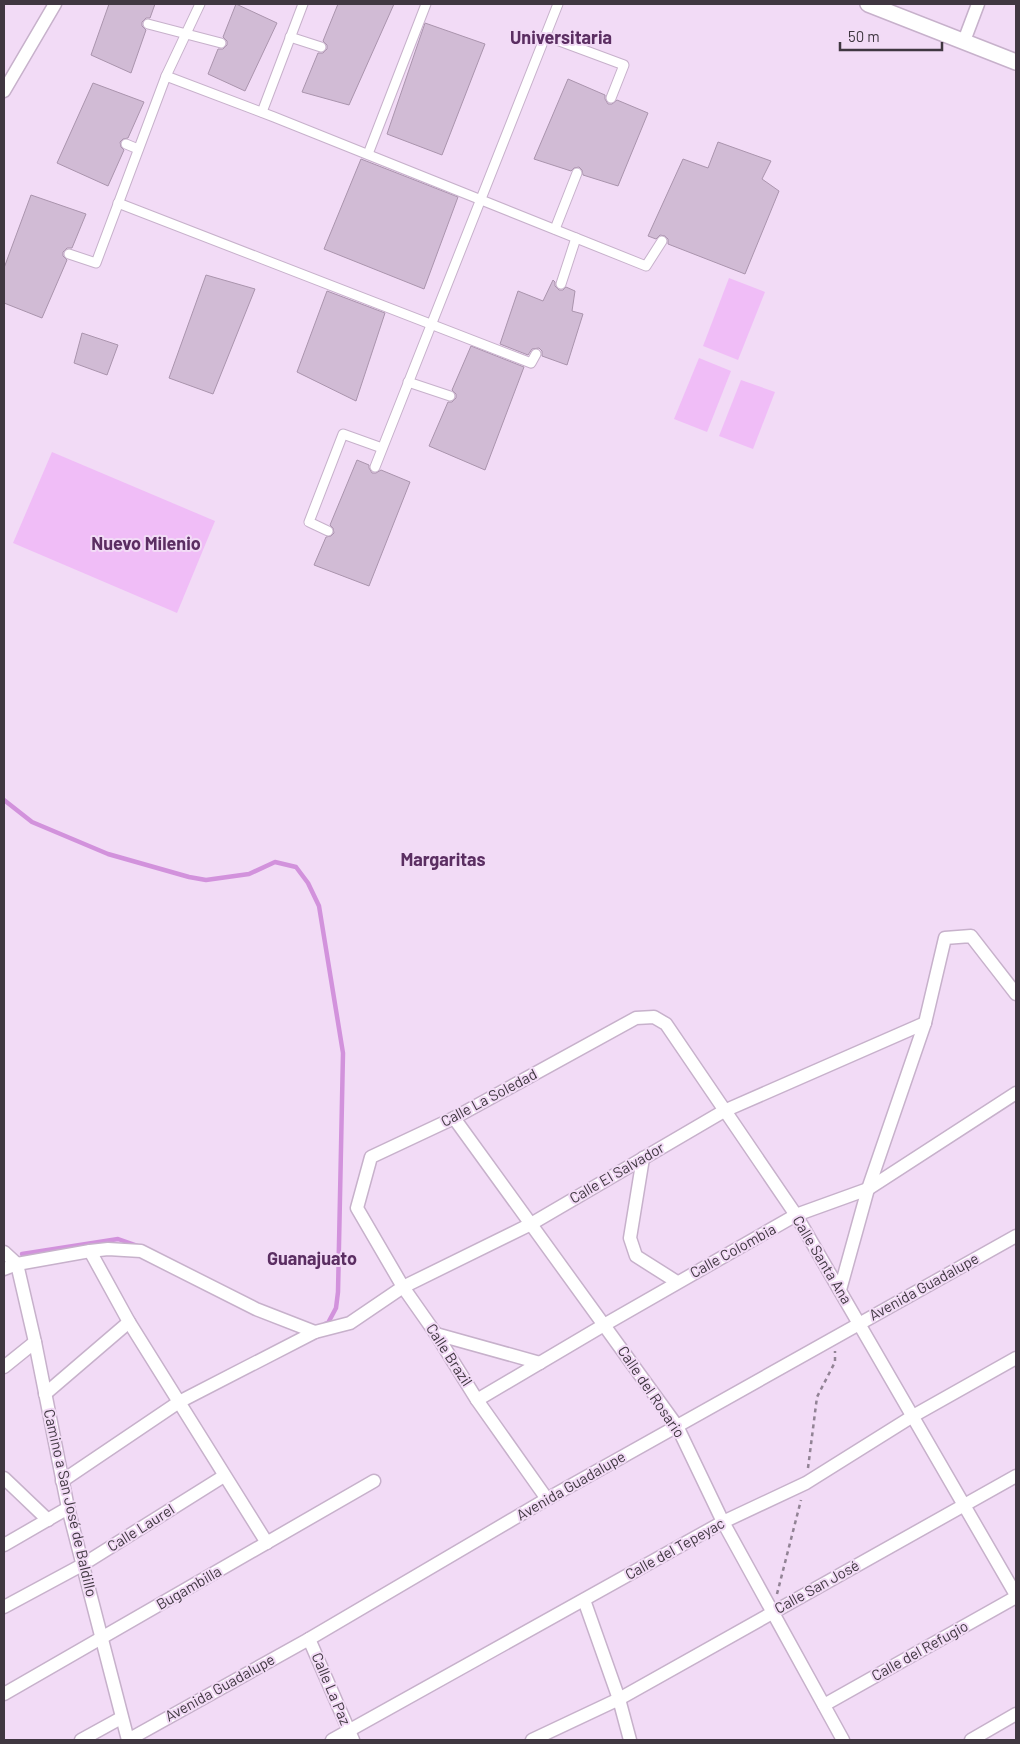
<svg xmlns="http://www.w3.org/2000/svg" width="1020" height="1744" font-family="Barlow,sans-serif">
	<style>
		.green { fill: #f0bdf7 }
		.lines { fill: none; stroke-linecap: round; stroke-linejoin: round }
		.stream { stroke: #d292dc; stroke-width: 4.5 }
		.building { fill: #d1bbd5; stroke: #aa94ad }
		.pedestrian-casing { stroke: #c7b1cb; stroke-width: 11 }
		.minor-casing { stroke: #c7b1cb; stroke-width: 15 }
		.tertiary-casing { stroke: #c7b1cb; stroke-width: 18 }
		.path { stroke: #928395; stroke-width: 2.5; stroke-dasharray: 4 4; stroke-linecap: butt }
		.pedestrian { stroke: #fff; stroke-width: 9 }
		.minor { stroke: #fff; stroke-width: 12 }
		.tertiary { stroke: #fff; stroke-width: 15 }
		.labels { text-anchor: middle; stroke-width: 4; stroke-linejoin: round; paint-order: stroke }
		.street-label { font-size: 15px; fill: #403741; stroke: #f2dbf6 }
		.quarter-label { font-size: 18px; font-weight: bold; fill: #5b2e62; stroke: #f2dbf6 }
	</style>
	<rect width="100%" height="100%" fill="#f2dbf6"/>
	<g class="green">
		<polygon points="729,278 765,292 738,360 703,346"/>
		<polygon points="699,358 731,371 707,432 674,419"/>
		<polygon points="741,380 775,392 753,449 719,436"/>
		<polygon points="52,452 215,521 177,613 13,543"/>
	</g>
	<g class="lines">
		<g class="stream">
			<polyline points="4,800 32,822 108,854 189,877 206,880 249,874 275,862 296,867 308,883 319,906 343,1053 338,1292 336,1308 328,1323 325,1324"/>
			<polyline points="22,1254 118,1239 138,1246"/>
		</g>
	</g>
	<g class="building">
		<polygon points="109,4 155,4 150,18 146,18 142,22 142,26 146,30 131,73 91,55"/>
		<polygon points="236,4 277,23 245,91 208,74 218,49 223,49 227,45 227,41 223,37"/>
		<polygon points="338,4 394,4 349,105 302,92 318,53 323,53 327,49 327,45 323,41"/>
		<polygon points="425,23 485,44 442,155 387,134"/>
		<polygon points="568,79 605,95 605,99 608,104 612,104 617,100 648,113 618,186 583,175 582,170 579,167 574,168 571,171 534,159"/>
		<polygon points="93,83 144,102 128,138 123,139 120,142 121,147 124,150 108,186 57,163"/>
		<polygon points="718,142 771,161 762,179 779,191 745,274 668,244 668,239 665,236 660,235 656,239 648,236 683,159 708,168"/>
		<polygon points="361,159 458,197 424,289 324,249"/>
		<polygon points="31,195 86,214 72,248 67,248 63,252 63,256 67,260 42,318 4,303 4,268"/>
		<polygon points="206,275 255,289 213,394 169,378"/>
		<polygon points="553,280 555,282 555,286 559,290 563,290 566,287 575,291 572,311 583,314 567,365 542,356 542,351 539,348 532,349 528,355 500,344 518,291 543,301"/>
		<polygon points="327,291 385,313 356,401 297,372"/>
		<polygon points="82,333 118,345 107,375 74,363"/>
		<polygon points="471,346 524,367 485,470 429,446 448,402 452,402 456,398 456,394 452,390"/>
		<polygon points="357,460 369,465 369,468 372,473 376,473 381,470 410,482 369,586 314,565 326,537 331,536 334,533 333,528 330,525"/>
	</g>
	<g class="lines">
		<defs>
			<g id="pedestrian">
				<polyline points="148,24 221,43"/>
				<polyline points="546,36 624,65 611,98"/>
				<polyline points="290,37 321,47"/>
				<polyline points="166,76 200,4"/>
				<polyline points="262,112 303,4"/>
				<polyline points="126,144 138,149"/>
				<polyline points="368,154 426,4"/>
				<polyline points="118,203 531,363 536,354"/>
				<polyline points="555,229 577,173"/>
				<polyline points="69,254 96,263 166,76 274,117 646,266 662,241"/>
				<polyline points="561,284 576,238"/>
				<polyline points="408,382 450,396"/>
				<polyline points="375,467 558,4"/>
				<polyline points="328,531 309,522 343,434 382,448"/>
			</g>
			<g id="minor">
				<polyline points="964,41 978,4"/>
				<polyline points="4,91 55,4"/>
				<polyline points="454,1118 677,1426 723,1522 843,1740"/>
				<polyline points="643,1158 630,1238 636,1256 677,1282"/>
				<polyline points="90,1251 129,1322 267,1543"/>
				<polyline points="4,1252 17,1264"/>
				<polyline points="17,1264 35,1342 68,1508 128,1740"/>
				<polyline points="4,1269 17,1264 90,1251 108,1249 141,1251 256,1309 315,1332"/>
				<polyline points="840,1290 868,1189 925,1023 945,938 971,936 1016,994"/>
				<polyline points="436,1334 540,1363"/>
				<polyline points="4,1367 35,1342"/>
				<polyline points="45,1394 129,1322"/>
				<polyline points="477,1400 604,1325 796,1215 868,1189 1016,1093"/>
				<polyline points="4,1478 48,1520"/>
				<polyline points="62,1481 179,1402 315,1332 350,1323 403,1287 531,1224 724,1111 925,1023"/>
				<polyline points="547,1499 477,1400 436,1334 403,1287 357,1208 371,1157 454,1118 636,1018 654,1017 666,1024 796,1215 1016,1595"/>
				<polyline points="4,1545 68,1508"/>
				<polyline points="584,1600 619,1699 630,1740"/>
				<polyline points="4,1607 82,1565 224,1476"/>
				<polyline points="309,1639 353,1740"/>
				<polyline points="4,1694 374,1481"/>
				<polyline points="824,1705 1016,1597"/>
				<polyline points="81,1740 121,1718"/>
				<polyline points="128,1740 309,1639 547,1499 1016,1236"/>
				<polyline points="332,1740 723,1522 806,1483 913,1416 1016,1358"/>
				<polyline points="532,1740 619,1699 1016,1476"/>
				<polyline points="971,1740 1016,1714"/>
			</g>
			<polyline id="tertiary" points="868,4 1016,62"/>
		</defs>
		<use href="#pedestrian" class="pedestrian-casing"/>
		<use href="#minor" class="minor-casing"/>
		<use href="#tertiary" class="tertiary-casing"/>
		<g class="path">
			<polyline points="808,1468 817,1397 835,1362 835,1351"/>
			<polyline points="777,1594 801,1500"/>
		</g>
		<use href="#pedestrian" class="pedestrian"/>
		<use href="#minor" class="minor"/>
		<use href="#tertiary" class="tertiary"/>
	</g>
	<g class="labels">
		<g class="street-label">
			<text transform="translate(489 1098) rotate(-28)" y="5">Calle La Soledad</text>
			<text transform="translate(617 1173) rotate(-30)" y="5">Calle El Salvador</text>
			<text transform="translate(733 1251) rotate(-29)" y="5">Calle Colombia</text>
			<text transform="translate(822 1260) rotate(59)" y="5">Calle Santa Ana</text>
			<text transform="translate(924 1287) rotate(-29)" y="5">Avenida Guadalupe</text>
			<text transform="translate(449 1355) rotate(57)" y="5">Calle Brazil</text>
			<text transform="translate(651 1392) rotate(56)" y="5">Calle del Rosario</text>
			<text transform="translate(571 1486) rotate(-30)" y="5">Avenida Guadalupe</text>
			<text transform="translate(70 1503) rotate(77)" y="5">Camino a San José de Baldillo</text>
			<text transform="translate(141 1528) rotate(-32)" y="5">Calle Laurel</text>
			<text transform="translate(675 1549) rotate(-29)" y="5">Calle del Tepeyac</text>
			<text transform="translate(817 1587) rotate(-29)" y="5">Calle San José</text>
			<text transform="translate(189 1588) rotate(-30)" y="5">Bugambilla</text>
			<text transform="translate(920 1651) rotate(-29)" y="5">Calle del Refugio</text>
			<text transform="translate(220 1688) rotate(-29)" y="5">Avenida Guadalupe</text>
			<text transform="translate(331 1689) rotate(67)" y="5">Calle La Paz</text>
		</g>
		<g class="quarter-label">
			<text x="561" y="44">Universitaria</text>
			<text x="146" y="550">Nuevo Milenio</text>
			<text x="443" y="866">Margaritas</text>
			<text x="312" y="1265">Guanajuato</text>
		</g>
	</g>
	<rect width="1020" height="1744" fill="none" stroke="#403741" stroke-width="10"/>
	<path d="M840 42v8h102v-8" fill="none" stroke="#403741" stroke-width="2.5"/>
	<text x="848" y="42" font-size="15" fill="#403741" stroke="#f2dbf6" stroke-width="4" paint-order="stroke">50 m</text>
</svg>
